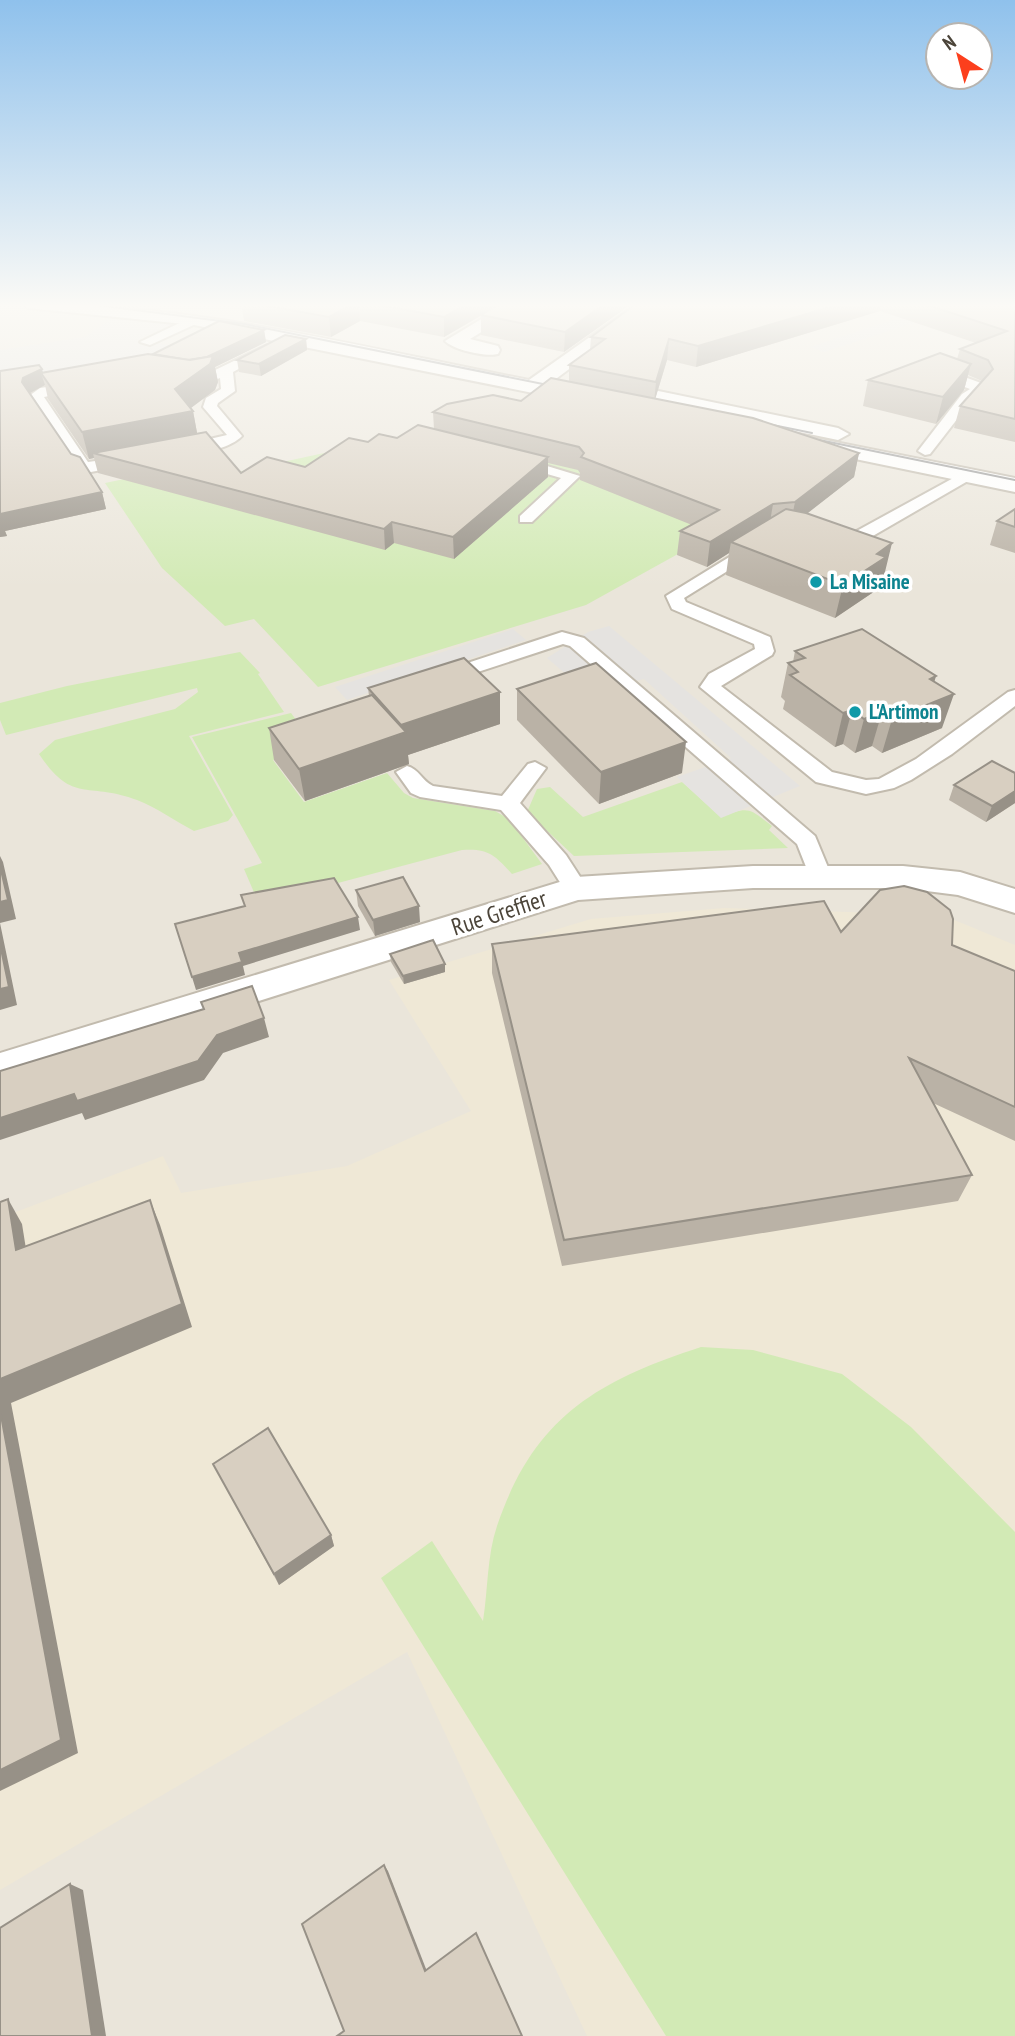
<svg xmlns="http://www.w3.org/2000/svg" width="1015" height="2036" font-family="'PT Sans Narrow',sans-serif">
	<style>
		.residential { fill: #eae5da }
		.education { fill: #efe8d6 }
		.green { fill: #d2eab5 }
		.parking { fill: #e5e3e0 }
		.lines { fill: none; stroke-linecap: round; stroke-linejoin: round }
		.service-casing { stroke: #c2bbae; stroke-width: 4 }
		.minor-casing { stroke: #c2bbae; stroke-width: 4 }
		.service { fill: #fff; fill-rule: evenodd }
		.minor { fill: #fff; fill-rule: evenodd }
		.tram { stroke: #9a9a9a; stroke-width: 2 }
		.wall { fill: #bab2a6 }
		.shaded-wall { fill: #979187 }
		.building { fill: #d8cfc1; stroke: #979187; stroke-width: 2 }
		.culture-dot { fill: #0f9aa8; stroke: #fff; stroke-width: 2.5 }
		.labels { text-anchor: middle; stroke-width: 7; stroke-linejoin: round; paint-order: stroke }
		.far-culture-label { font-size: 21px; font-weight: bold; fill: #0d838f; stroke: #fff; text-anchor: start }
		.street-label { font-size: 24px; fill: #4b4439; stroke: #fff }
	</style>
	<rect width="100%" height="100%" fill="#f6f3ec"/>
	<rect class="residential" x="0" y="303" width="1015" height="1733"/>
	<polygon class="education" points="724,908 942,915 1015,945 1015,2036 587,2036 407,1652 0,1890 0,1218 163,1156 181,1193 347,1166 471,1111 389,980 591,919"/>
	<g class="green">
		<polygon points="448,426 647,484 714,534 586,605 318,687 254,619 225,626 162,568 105,483 207,462 219,476"/>
		<path d="M240,652L260,673L258,674L284,712L189,736L233,815L228,821L194,831C175,821 156,807 137,800C87,781 73,805 39,754L55,740L175,709L198,692L197,688L6,735L0,720V703L67,686Z"/>
		<path d="M291,713L315,746L273,760L304,802L387,773L404,793L413,798L495,811L509,819L542,864L512,874C495,855 488,848 462,850L259,904L244,869L262,863L192,737Z"/>
		<path d="M682,782L721,817C749,806 749,808 772,826L769,830L788,848L574,856L527,812L537,789L550,787L583,817Z"/>
		<path d="M701,1347L753,1350L842,1374L911,1427L1015,1532V2036H666L381,1578L432,1541L483,1621C488,1590 487,1555 497,1526C534,1417 597,1381 701,1347Z"/>
	</g>
	<g class="parking">
		<polygon points="908,315 923,320 824,352 810,347"/>
		<polygon points="115,316 175,323 138,340 174,346 161,355 0,387 0,350 85,337"/>
		<polygon points="609,626 800,786 721,818 677,777 731,758 644,679 588,693 547,658 588,632"/>
		<polygon points="513,629 526,640 347,700 335,687"/>
	</g>
	<g class="lines">
		<defs>
			<g id="service">
				<polygon points="194,316 200,320 198,323 150,345 140,342"/>
				<path d="M267,345L277,348L233,372L235,391L218,403L217,406L242,436C230,449 193,457 175,453V447L227,435L203,407L206,398L221,389L220,378C208,384 191,384 178,382V376L207,374Z"/>
				<polygon points="927,367 937,367 981,383 984,390 972,400 930,454 925,455 918,451 962,394 970,389 927,373"/>
				<polygon points="79,382 86,386 84,389 44,397 88,462 132,456 139,460 137,463 91,472 78,469 29,396 40,388"/>
				<polygon points="514,456 580,476 532,522 520,522 520,516 561,478 509,463 507,460"/>
				<polygon points="968,470 976,475 973,478 852,548 831,550 823,545 825,541 842,539"/>
				<polygon points="757,540 765,545 763,549 684,598 686,602 770,637 774,651 772,655 721,686 832,772 866,780 879,779 916,759 1008,692 1015,690 1015,706 952,754 911,780 894,788 866,794 816,782 700,687 709,674 755,649 754,644 672,609 666,596"/>
				<polygon points="562,632 584,638 815,836 832,877 828,882 812,882 797,844 570,646 563,644 441,684 431,678 434,674"/>
				<path d="M535,762L546,768L520,803L566,855L588,889L584,895H568L549,865L501,810L420,797L411,793L396,772L407,766C419,769 422,781 433,786L502,796L528,764Z"/>
			</g>
			<g id="minor">
				<path d="M20,303C192,303 360,347 529,380L638,303H658L549,384L595,394L598,398L595,402L588,404L194,325L28,308Z"/>
				<path d="M508,303H529L470,339L498,346L500,350L498,354C485,357 454,350 445,341Z"/>
				<polygon points="605,380 838,428 849,434 838,440 598,390 595,386"/>
				<polygon points="805,436 1015,478 1015,492 797,447 794,442 797,437"/>
				<polygon points="753,866 903,866 960,872 1015,889 1015,913 958,895 903,888 753,888 578,900 0,1083 0,1053 576,877"/>
			</g>
		</defs>
		<use href="#service" class="service-casing"/>
		<use href="#minor" class="minor-casing"/>
		<use href="#service" class="service"/>
		<use href="#minor" class="minor"/>
		<g class="tram">
			<polyline points="81,303 244,324 563,388"/>
			<polyline points="758,422 812,433"/>
			<polyline points="800,436 1015,480"/>
		</g>
	</g>
	<g class="wall">
		<polygon points="241,303 633,303 564,352 481,335 481,316 444,337 360,321 331,337 244,321"/>
		<polygon points="637,303 1015,303 1015,442 954,428 960,406 982,381 968,375 964,390 936,424 863,406 868,380 957,359 960,349 976,343 880,311 696,367 667,360 655,399 859,453 854,477 807,513 884,576 880,579 878,589 835,618 726,575 729,553 707,567 677,555 680,531 692,525 580,480 580,473 578,470 548,463 548,477 454,559 394,543 385,550 98,473 94,458 89,459 48,399 45,385 30,393 71,454 102,492 106,509 5,531 7,536 0,537 0,371 43,372 153,355 264,330 266,342 215,367 218,382 215,390 191,408 193,411 197,433 241,473 305,467 368,442 397,438 434,429 433,412 521,401 569,382 569,365 590,350 591,337"/>
		<polygon points="306,339 307,350 261,376 239,372 237,360"/>
		<polygon points="1015,509 1015,553 990,545 997,521"/>
		<polygon points="795,651 935,682 942,728 882,753 872,746 855,753 843,744 835,747 783,709 785,701 781,697 788,663 793,662"/>
		<polygon points="368,688 500,724 408,755 409,764 305,801 274,760 269,728 369,696"/>
		<polygon points="517,689 682,773 599,804 517,720"/>
		<polygon points="1015,773 1015,803 986,822 949,800 954,785"/>
		<polygon points="356,890 420,922 375,936 358,906"/>
		<polygon points="841,932 952,945 1015,971 1015,1141 933,1103 972,1175 958,1201 562,1266 492,973 492,944"/>
		<polygon points="390,954 445,972 404,984 391,962"/>
		<polygon points="213,1464 331,1535 334,1546 279,1585"/>
	</g>
	<g class="shaded-wall">
		<polygon points="355,303 359,303 360,321 331,337 329,317"/>
		<polygon points="468,303 502,303 444,337 444,317"/>
		<polygon points="606,303 633,303 564,352 565,332"/>
		<polygon points="844,303 882,303 880,311 696,367 698,346"/>
		<polygon points="264,330 266,342 215,367 218,382 215,390 184,413 193,411 198,438 93,453 94,458 89,459 82,432 175,389 203,359"/>
		<polygon points="306,339 307,350 261,376 259,364"/>
		<polygon points="669,339 667,360 654,403 656,382"/>
		<polygon points="971,364 964,390 936,424 943,397"/>
		<polygon points="42,369 44,376 41,373 45,385 28,394 22,382 23,378"/>
		<polygon points="859,453 854,477 790,527 795,502"/>
		<polygon points="548,457 548,477 454,559 453,537"/>
		<polygon points="102,492 106,509 5,531 7,536 0,537 0,514"/>
		<polygon points="773,504 769,528 731,542 729,553 707,567 710,542"/>
		<polygon points="392,522 394,543 385,550 384,529"/>
		<polygon points="892,543 884,576 880,579 878,589 835,618 843,585 877,554"/>
		<polygon points="936,676 928,704 954,694 942,728 882,753 892,719 930,679"/>
		<polygon points="500,692 500,724 408,755 409,764 305,801 299,769 402,734 401,725"/>
		<polygon points="852,710 843,744 835,747 843,713"/>
		<polygon points="882,712 872,746 855,753 864,719"/>
		<polygon points="686,742 682,773 599,804 601,772"/>
		<polygon points="1015,791 1015,803 986,822 992,806"/>
		<polygon points="0,856 3,862 16,919 0,923 17,1005 0,1010"/>
		<polygon points="419,906 420,922 375,936 373,920"/>
		<polygon points="358,917 360,930 243,966 245,975 196,990 192,977 239,953"/>
		<polygon points="445,964 445,972 404,984 403,976"/>
		<polygon points="264,1018 269,1037 223,1053 204,1080 85,1120 82,1113 0,1140 0,1118 217,1035"/>
		<polygon points="8,1199 22,1224 30,1274 16,1250"/>
		<polygon points="150,1200 160,1225 192,1327 11,1403 78,1753 0,1791 0,1379"/>
		<polygon points="331,1535 334,1546 279,1585 274,1574"/>
		<polygon points="384,1865 388,1871 428,1974 425,1971"/>
		<polygon points="70,1884 83,1890 106,2036 92,2036"/>
	</g>
	<g class="building">
		<polygon points="251,303 355,303 329,317"/>
		<polygon points="368,303 468,303 444,317"/>
		<polygon points="501,303 606,303 565,332 481,315"/>
		<polygon points="637,303 844,303 698,346 669,339 656,382 569,365 605,339 591,337"/>
		<polygon points="921,303 1015,303 1015,419 960,406 993,369 988,360 960,349 1007,331"/>
		<polygon points="219,321 264,330 207,357 188,360 153,354"/>
		<polygon points="285,335 306,339 259,364 237,360"/>
		<polygon points="940,353 971,364 943,397 868,380"/>
		<polygon points="148,354 190,360 213,356 210,364 175,389 193,411 82,432 41,373"/>
		<polygon points="39,365 42,369 23,378 22,382 71,454 80,457 102,492 0,514 0,371"/>
		<polygon points="551,378 753,418 859,453 795,502 773,504 710,542 680,531 719,510 581,457 584,453 579,447 433,412 447,404 493,395 521,401"/>
		<polygon points="418,425 548,457 453,537 392,522 384,529 93,453 206,432 241,473 267,457 305,467 349,438 368,442 379,434 397,438"/>
		<polygon points="786,509 806,513 892,543 877,554 886,557 843,585 731,542"/>
		<polygon points="1015,509 1015,527 997,521"/>
		<polygon points="862,629 936,676 930,679 954,694 892,719 882,712 864,719 852,710 843,713 790,675 798,672 788,663 805,658 795,651"/>
		<polygon points="464,658 500,692 401,725 368,688"/>
		<polygon points="596,663 686,742 601,772 517,689"/>
		<polygon points="372,695 406,732 299,769 269,728"/>
		<polygon points="992,761 1015,773 1015,791 992,806 954,785"/>
		<polygon points="0,866 8,900 0,902"/>
		<polygon points="403,877 419,906 373,920 356,890"/>
		<polygon points="334,878 358,917 239,953 242,962 192,977 175,924 245,906 241,895"/>
		<polygon points="904,886 927,892 950,910 953,919 952,945 1015,971 1015,1107 909,1058 972,1175 564,1240 492,944 824,901 841,932 880,890"/>
		<polygon points="433,940 445,964 403,976 390,954"/>
		<polygon points="0,944 9,987 0,989"/>
		<polygon points="252,986 264,1018 217,1035 198,1061 77,1101 74,1094 0,1118 0,1071 204,1009 201,1002"/>
		<polygon points="8,1199 16,1250 150,1200 182,1304 0,1379 0,1202"/>
		<polygon points="0,1410 61,1740 0,1770"/>
		<polygon points="268,1428 331,1535 274,1574 213,1464"/>
		<polygon points="384,1865 425,1971 476,1933 522,2036 337,2036 344,2031 302,1924"/>
		<polygon points="70,1884 92,2036 0,2036 0,1928"/>
	</g>
	<linearGradient id="sky" x2="0" y2="1"><stop stop-color="#8fc1ec"/><stop offset="0.52" stop-color="#fbfaf6"/><stop offset="1" stop-color="#fbfaf6" stop-opacity="0"/></linearGradient>
	<rect width="1015" height="588" fill="url(#sky)"/>
	<g class="culture-dot">
		<circle cx="816" cy="582" r="7"/>
		<circle cx="855" cy="712" r="7"/>
	</g>
	<g class="labels">
		<g class="far-culture-label">
			<text x="830" y="589">La Misaine</text>
			<text x="869" y="719">L'Artimon</text>
		</g>
		<g class="street-label">
			<text transform="translate(499 913) rotate(-18)" y="8">Rue Greffier</text>
		</g>
	</g>
	<g transform="translate(959 56) rotate(324)"><circle r="33" fill="#ffffff" stroke="#b7b4b0" stroke-width="2"/>
	<path d="M0-5L12 26L0 18L-12 26Z" fill="#fc3f1d"/>
	<text y="-10" font-size="19" font-weight="bold" text-anchor="middle" fill="#4b4439">N</text>
	</g>
</svg>
